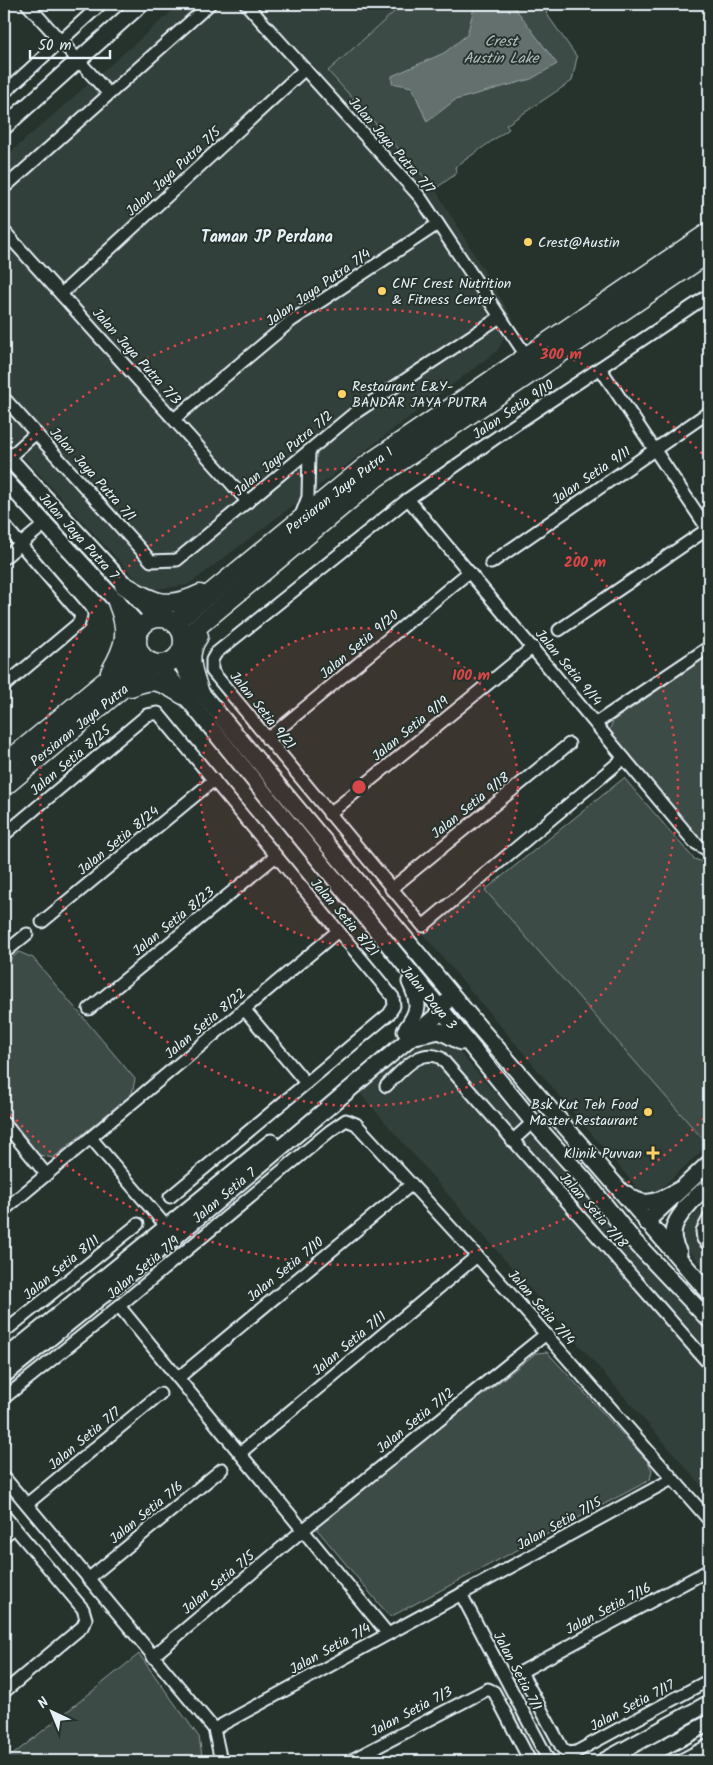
<svg xmlns="http://www.w3.org/2000/svg" width="713" height="1765" font-family="Kalam,sans-serif">
	<style>
		.built { fill: #333f3a }
		.green { fill: #3e4b47; stroke: #939ea0 }
		.water { fill: #636f6d; stroke: #98a3a5 }
		.lines { fill: none; stroke-linecap: round; stroke-linejoin: round }
		.street-casing { stroke: #e8f1f8; stroke-width: 15 }
		.secondary-casing { stroke: #e8f1f8; stroke-width: 19 }
		.primary-casing { stroke: #e8f1f8; stroke-width: 21 }
		.street { stroke: #26332d; stroke-width: 11 }
		.secondary { stroke: #26332d; stroke-width: 15 }
		.primary { stroke: #26332d; stroke-width: 18 }
		.ring { fill: none; stroke: #d94647; stroke-width: 2.5; stroke-dasharray: 2.5 5 }
		.poi-dot { fill: #ffd166; stroke: #26332d; stroke-width: 2 }
		.labels { text-anchor: middle; stroke-width: 4; stroke-linejoin: round; paint-order: stroke }
		.street-label { font-size: 14px; fill: #e8f1f8; stroke: #26332d }
		.poi-label { font-size: 14px; fill: #e8f1f8; stroke: #26332d; text-anchor: start }
		.water-label { font-size: 15px; font-style: italic; fill: #b3bdc0; stroke: #26332d }
		.quarter-label { font-size: 16px; font-weight: bold; fill: #e8f1f8; stroke: #26332d }
		.centre { fill: #d94647; stroke: #26332d; stroke-width: 2.5 }
		.ring-label { font-size: 15px; text-anchor: middle; font-weight: bold; fill: #d94647; stroke: #26332d; stroke-width: 4; stroke-linejoin: round; paint-order: stroke }
	</style>
	<rect width="100%" height="100%" fill="#26332d"/>
	<filter id="ink" filterUnits="userSpaceOnUse"><feTurbulence type="fractalNoise" baseFrequency=".02" numOctaves="2"/><feDisplacementMap in="SourceGraphic" scale="10" xChannelSelector="R" yChannelSelector="G"/><feConvolveMatrix kernelMatrix="1 2 1 2 8 2 1 2 1" color-interpolation-filters="sRGB"/></filter>
	<g filter="url(#ink)">
		<g class="built">
			<polygon points="180,4 403,4 328,71 435,189 513,319 498,350 188,585 146,590 4,436 4,158"/>
			<polygon points="481,885 708,1145 658,1191 639,1190 422,933"/>
			<polygon points="431,1035 449,1041 709,1334 709,1494 358,1091 421,1039"/>
			<polygon points="709,1202 709,1273 683,1244 682,1236 687,1222"/>
		</g>
		<g class="green">
			<polygon points="403,4 558,4 546,13 577,57 572,81 506,125 509,129 455,167 457,173 435,189 328,71"/>
			<polygon points="709,655 709,847 703,843 609,731 613,721"/>
			<polygon points="624,778 694,859 709,864 708,1145 485,890"/>
			<polygon points="19,952 33,958 135,1079 132,1094 53,1158 39,1155 4,1109 4,965"/>
			<polygon points="547,1352 648,1462 652,1470 650,1480 390,1617 315,1527 536,1353"/>
			<polygon points="139,1654 199,1737 203,1761 5,1761"/>
		</g>
		<polygon class="water" points="475,4 512,4 557,64 531,79 455,100 427,122 412,87 392,83 392,76 444,53 467,35"/>
		<g class="lines">
			<defs>
				<g id="street">
					<polyline points="27,4 109,94"/>
					<polyline points="246,4 420,197 527,357"/>
					<polyline points="4,93 101,4"/>
					<polyline points="4,188 210,4"/>
					<polyline points="4,231 248,502"/>
					<polyline points="61,294 305,69"/>
					<polyline points="600,368 709,531"/>
					<polyline points="4,398 151,561 177,560 352,415 500,317"/>
					<polyline points="174,419 291,321 438,224"/>
					<polyline points="4,462 36,433"/>
					<polyline points="408,499 694,842 709,851"/>
					<polyline points="300,518 308,497 309,451"/>
					<polyline points="4,525 81,615 79,623 4,686"/>
					<polyline points="4,558 45,524"/>
					<polyline points="491,563 709,412"/>
					<polyline points="559,630 709,528"/>
					<polyline points="596,723 709,647"/>
					<polyline points="267,739 469,572"/>
					<polyline points="624,758 423,926 212,671 212,660 216,653 408,499 513,426 709,295"/>
					<polyline points="329,814 533,647"/>
					<polyline points="4,835 147,715 158,713 393,997 394,1006 389,1014 170,1197"/>
					<polyline points="391,889 569,744"/>
					<polyline points="42,922 214,780"/>
					<polyline points="4,953 27,934"/>
					<polyline points="89,1009 276,856"/>
					<polyline points="244,1009 306,1083"/>
					<path d="M386,1086C401,1072 419,1047 441,1058L709,1364"/>
					<polyline points="4,1123 46,1174"/>
					<polyline points="91,1138 171,1232"/>
					<polyline points="512,1141 533,1122"/>
					<polyline points="4,1210 338,931"/>
					<polyline points="709,1218 702,1231 703,1239 709,1246"/>
					<polyline points="119,1306 388,1634"/>
					<polyline points="4,1332 138,1224"/>
					<polyline points="178,1378 412,1184"/>
					<polyline points="4,1398 119,1306 330,1131 346,1120 356,1124 477,1256 709,1520"/>
					<polyline points="240,1453 477,1256"/>
					<polyline points="4,1477 214,1729 221,1761"/>
					<polyline points="27,1504 160,1394"/>
					<polyline points="4,1515 83,1609 86,1619 82,1627 4,1692"/>
					<polyline points="4,1536 14,1528"/>
					<polyline points="709,1570 521,1672 562,1748 568,1753 576,1752 709,1680"/>
					<polyline points="88,1579 222,1469"/>
					<polyline points="461,1594 549,1761"/>
					<polyline points="152,1657 303,1530 546,1334"/>
					<polyline points="214,1729 672,1479"/>
					<polyline points="350,1761 488,1689 494,1692 530,1761"/>
					<polyline points="679,1761 709,1745"/>
				</g>
				<g id="secondary">
					<polyline points="4,127 141,4"/>
					<polyline points="4,453 155,618"/>
					<polyline points="4,479 141,628"/>
					<polyline points="178,655 189,678 478,1026 709,1293"/>
					<polyline points="159,664 533,1122 585,1180 634,1241 709,1320"/>
					<path d="M405,1031C419,1011 421,1005 410,982"/>
					<polyline points="415,1036 440,1031 461,1042"/>
					<path d="M627,1194C646,1211 664,1198 682,1188"/>
					<polyline points="685,1207 709,1185"/>
					<polyline points="646,1222 709,1163"/>
					<path d="M679,1253C665,1230 678,1217 693,1200"/>
					<polyline points="4,1359 271,1142"/>
					<polyline points="4,1375 175,1237 441,1012 445,1003"/>
					<polyline points="604,1761 709,1703"/>
					<polyline points="638,1761 709,1723"/>
				</g>
				<g id="primary">
					<path d="M124,585C154,603 167,610 200,594"/>
					<circle cx="160" cy="641" r="23"/>
					<polyline points="174,623 368,464 709,232"/>
					<polyline points="183,639 376,478 709,253"/>
					<path d="M110,672C126,645 129,631 117,602"/>
					<path d="M131,687C157,676 162,683 185,696"/>
					<path d="M199,690C192,670 186,654 199,636"/>
					<polyline points="4,764 139,653"/>
					<polyline points="4,787 153,663"/>
				</g>
			</defs>
			<use href="#street" class="street-casing"/>
			<use href="#secondary" class="secondary-casing"/>
			<use href="#primary" class="primary-casing"/>
			<use href="#street" class="street"/>
			<use href="#secondary" class="secondary"/>
			<use href="#primary" class="primary"/>
		</g>
	</g>
	<circle cx="359" cy="787" r="159" fill="#d94647" fill-opacity=".12"/>
	<g class="ring">
		<circle cx="359" cy="787" r="159"/>
		<circle cx="359" cy="787" r="319"/>
		<path d="M709 1113A478 478 0 0 1 4 1107M4 467A478 478 0 0 1 709 461"/>
	</g>
	<g class="poi-dot">
		<circle cx="528" cy="242" r="5"/>
		<circle cx="382" cy="291" r="5"/>
		<circle cx="342" cy="394" r="5"/>
		<circle cx="648" cy="1112" r="5"/>
		<path d="M650.5 1145.5h5v5h5v5h-5v5h-5v-5h-5v-5h5z"/>
	</g>
	<g class="labels">
		<g class="street-label">
			<text transform="translate(392 145) rotate(49)" y="5">Jalan Jaya Putra 7/7</text>
			<text transform="translate(173 171) rotate(-43)" y="5">Jalan Jaya Putra 7/5</text>
			<text transform="translate(318 287) rotate(-35)" y="5">Jalan Jaya Putra 7/4</text>
			<text transform="translate(137 356) rotate(48)" y="5">Jalan Jaya Putra 7/3</text>
			<text transform="translate(513 409) rotate(-34)" y="5">Jalan Setia 9/10</text>
			<text transform="translate(283 453) rotate(-40)" y="5">Jalan Jaya Putra 7/2</text>
			<text transform="translate(93 474) rotate(48)" y="5">Jalan Jaya Putra 7/1</text>
			<text transform="translate(591 475) rotate(-34)" y="5">Jalan Setia 9/11</text>
			<text transform="translate(339 490) rotate(-38)" y="5">Persiaran Jaya Putra 1</text>
			<text transform="translate(79 536) rotate(48)" y="5">Jalan Jaya Putra 7</text>
			<text transform="translate(359 644) rotate(-40)" y="5">Jalan Setia 9/20</text>
			<text transform="translate(569 667) rotate(50)" y="5">Jalan Setia 9/14</text>
			<text transform="translate(263 710) rotate(51)" y="5">Jalan Setia 9/21</text>
			<text transform="translate(79 725) rotate(-39)" y="5">Persiaran Jaya Putra</text>
			<text transform="translate(410 728) rotate(-39)" y="5">Jalan Setia 9/19</text>
			<text transform="translate(70 760) rotate(-40)" y="5">Jalan Setia 8/25</text>
			<text transform="translate(470 805) rotate(-39)" y="5">Jalan Setia 9/18</text>
			<text transform="translate(118 840) rotate(-39)" y="5">Jalan Setia 8/24</text>
			<text transform="translate(345 917) rotate(50)" y="5">Jalan Setia 8/21</text>
			<text transform="translate(173 921) rotate(-39)" y="5">Jalan Setia 8/23</text>
			<text transform="translate(429 997) rotate(50)" y="5">Jalan Daya 3</text>
			<text transform="translate(205 1023) rotate(-40)" y="5">Jalan Setia 8/22</text>
			<text transform="translate(224 1195) rotate(-40)" y="5">Jalan Setia 7</text>
			<text transform="translate(594 1210) rotate(49)" y="5">Jalan Setia 7/18</text>
			<text transform="translate(61 1267) rotate(-39)" y="5">Jalan Setia 8/11</text>
			<text transform="translate(143 1267) rotate(-40)" y="5">Jalan Setia 7/9</text>
			<text transform="translate(285 1269) rotate(-39)" y="5">Jalan Setia 7/10</text>
			<text transform="translate(542 1307) rotate(49)" y="5">Jalan Setia 7/14</text>
			<text transform="translate(349 1343) rotate(-40)" y="5">Jalan Setia 7/11</text>
			<text transform="translate(415 1420) rotate(-39)" y="5">Jalan Setia 7/12</text>
			<text transform="translate(84 1438) rotate(-40)" y="5">Jalan Setia 7/7</text>
			<text transform="translate(146 1512) rotate(-39)" y="5">Jalan Setia 7/6</text>
			<text transform="translate(559 1523) rotate(-29)" y="5">Jalan Setia 7/15</text>
			<text transform="translate(218 1582) rotate(-40)" y="5">Jalan Setia 7/5</text>
			<text transform="translate(608 1608) rotate(-28)" y="5">Jalan Setia 7/16</text>
			<text transform="translate(330 1648) rotate(-29)" y="5">Jalan Setia 7/4</text>
			<text transform="translate(518 1671) rotate(62)" y="5">Jalan Setia 7/1</text>
			<text transform="translate(632 1705) rotate(-28)" y="5">Jalan Setia 7/17</text>
			<text transform="translate(411 1711) rotate(-28)" y="5">Jalan Setia 7/3</text>
		</g>
		<g class="poi-label">
			<text x="538" y="247">Crest@Austin</text>
			<text x="392" y="288">CNF Crest Nutrition<tspan x="392" dy="16">&amp; Fitness Center</tspan></text>
			<text x="352" y="391">Restaurant E&amp;Y-<tspan x="352" dy="16">BANDAR JAYA PUTRA</tspan></text>
			<text x="638" y="1109" text-anchor="end">Bsk Kut Teh Food<tspan x="638" dy="16">Master Restaurant</tspan></text>
			<text x="642" y="1158" text-anchor="end">Klinik Puvvan</text>
		</g>
		<g class="water-label">
			<text x="501" y="46">Crest<tspan x="501" dy="17">Austin Lake</tspan></text>
		</g>
		<g class="quarter-label">
			<text x="267" y="242">Taman JP Perdana</text>
		</g>
	</g>
	<circle cx="359" cy="787" r="8" class="centre"/>
	<g class="ring-label">
		<text x="561" y="359">300 m</text>
		<text x="585" y="567">200 m</text>
		<text x="471" y="680">100 m</text>
	</g>
	<rect width="713" height="1765" fill="none" stroke="#26332d" stroke-width="20"/>
	<rect x="10" y="10" width="693" height="1745" fill="none" stroke="#e8f1f8" stroke-width="2" filter="url(#ink)"/>
	<g transform="translate(52 1712) rotate(316)" stroke="#26332d" stroke-width="4" paint-order="stroke">
	<path d="M0-4L9 19L0 12L-9 19Z" fill="#e8f1f8"/>
	<text y="-8" font-size="14" font-weight="bold" text-anchor="middle" fill="#e8f1f8">N</text>
	</g>
	<path d="M30 50v8h80v-8" fill="none" stroke="#e8f1f8" stroke-width="2.5"/>
	<text x="38" y="50" font-size="15" fill="#e8f1f8" stroke="#26332d" stroke-width="4" paint-order="stroke">50 m</text>
</svg>
